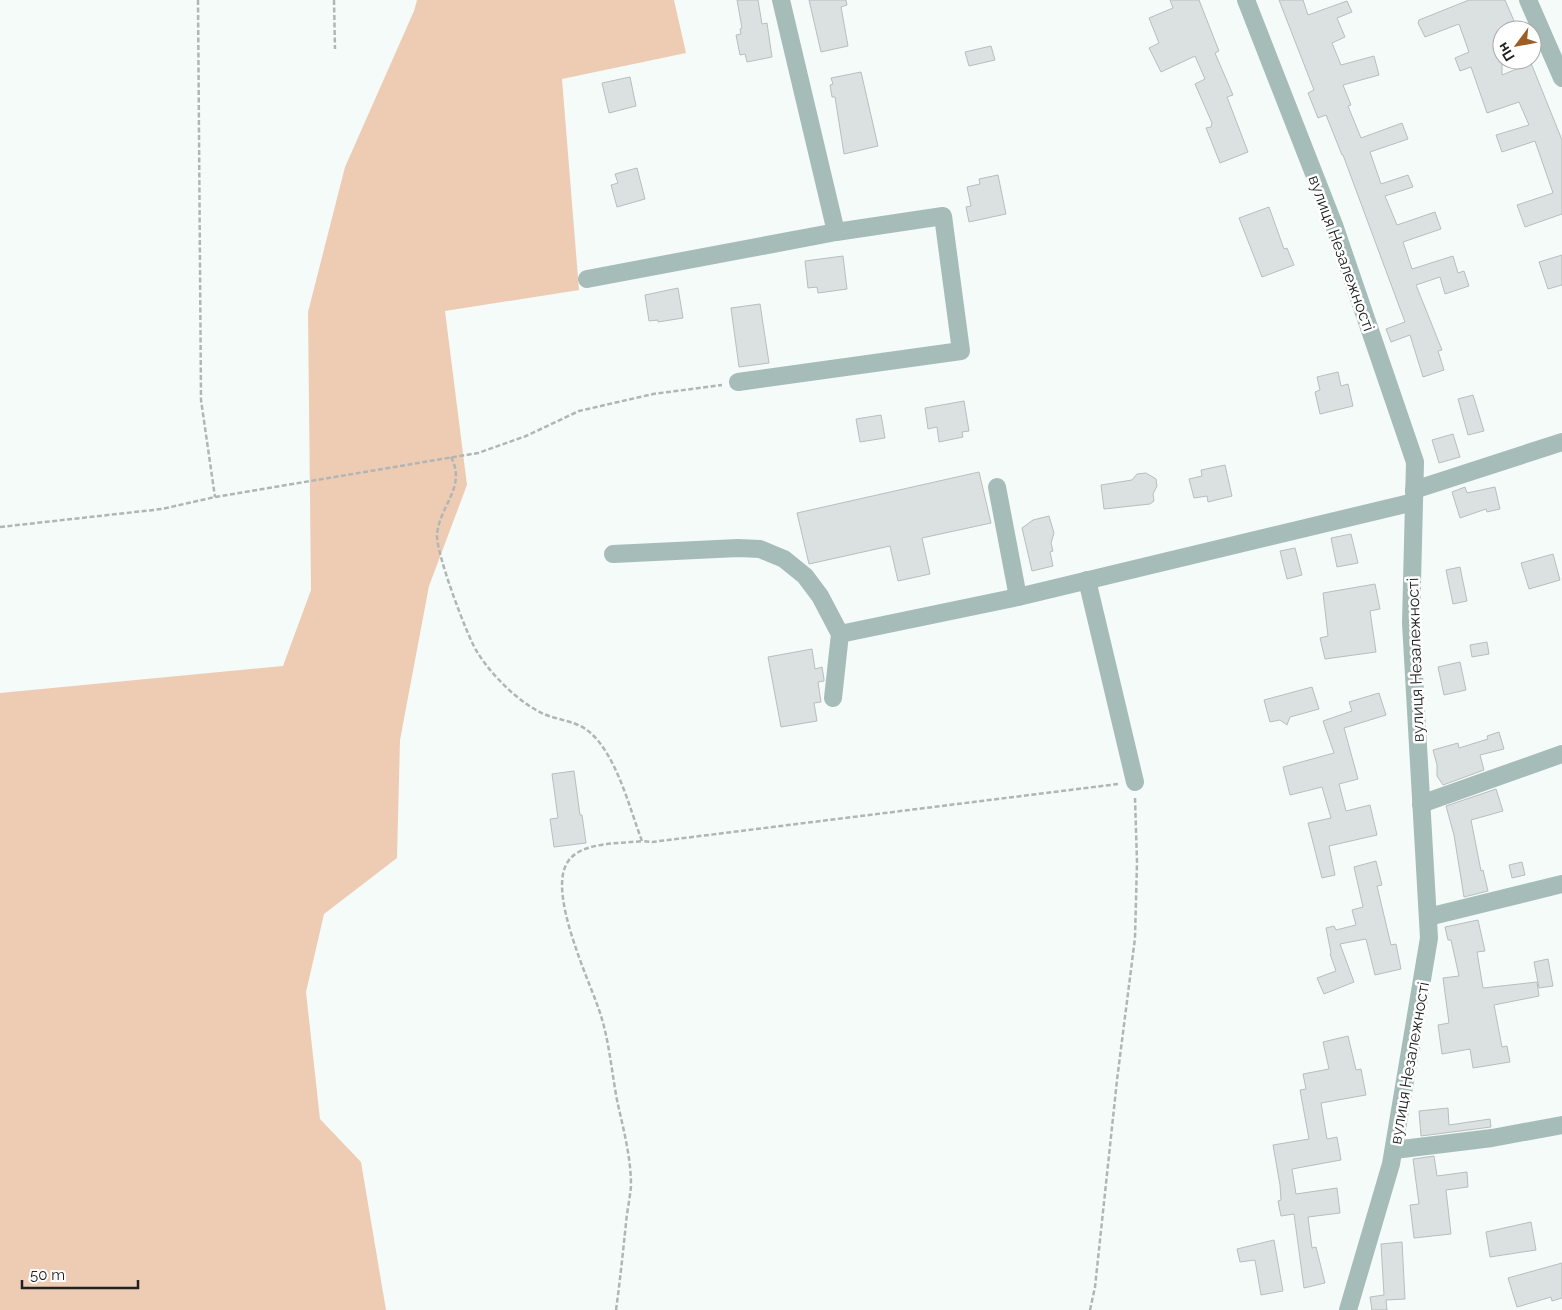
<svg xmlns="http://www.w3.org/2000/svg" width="1562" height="1310" font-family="Raleway,sans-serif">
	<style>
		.green { fill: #eeccb4 }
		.building { fill: #dbe1e0; stroke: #b8bebd }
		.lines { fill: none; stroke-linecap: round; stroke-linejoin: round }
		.path { stroke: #b1b6b5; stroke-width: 2.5; stroke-dasharray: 5 2.5; stroke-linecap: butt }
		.minor { stroke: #a6bcb8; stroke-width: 18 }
		.labels { text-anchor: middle; stroke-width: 5; stroke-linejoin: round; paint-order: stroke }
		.street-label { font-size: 16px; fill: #202222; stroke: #fff }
	</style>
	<rect width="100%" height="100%" fill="#f4fbf9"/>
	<polygon class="green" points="417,0 674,0 686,53 562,79 579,290 445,311 467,485 429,586 400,740 397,858 324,914 306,992 320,1119 361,1162 386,1310 0,1310 0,693 283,666 311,590 308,312 345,167 414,11"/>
	<g class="building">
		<polygon points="737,0 758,0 762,24 767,23 772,57 747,62 745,54 740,55 736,35 741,34 740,29 742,28"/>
		<polygon points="809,0 846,0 847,5 841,7 848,46 821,52"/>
		<polygon points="1170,0 1199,0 1219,51 1215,53 1233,95 1227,97 1248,152 1220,163 1206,128 1211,127 1212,123 1195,84 1205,79 1195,56 1161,72 1149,48 1159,43 1149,18 1173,8"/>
		<polygon points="1279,0 1303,0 1308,15 1347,1 1352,12 1337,18 1345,37 1332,43 1341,65 1374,56 1379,75 1343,85 1351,105 1348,106 1361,138 1402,123 1408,139 1370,152 1381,184 1408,175 1413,187 1385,196 1397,225 1435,212 1441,229 1403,242 1412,269 1453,256 1458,273 1464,271 1469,286 1445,294 1440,277 1416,285 1442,350 1438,351 1444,370 1423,377 1410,335 1391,342 1386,329 1405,322 1343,155 1342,155 1326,115 1318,118 1308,93 1314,90"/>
		<polygon points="1469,0 1505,0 1518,30 1502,30 1502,75 1531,63 1562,140 1562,214 1525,227 1517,205 1553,193 1535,141 1502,152 1496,135 1529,125 1519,102 1487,113 1471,67 1460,71 1455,58 1469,52 1459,24 1425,37 1418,23 1419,20"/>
		<polygon points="991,46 995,60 969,66 965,52"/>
		<polygon points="861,72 878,146 844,154 835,97 832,97 830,85 833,84 831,78"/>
		<polygon points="630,77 636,106 609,113 602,83"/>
		<polygon points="637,168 645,199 617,207 611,185 618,183 615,174"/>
		<polygon points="998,175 1006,214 969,222 966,207 971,206 967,187 980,184 979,179"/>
		<polygon points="1269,207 1284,249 1287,248 1294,265 1262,277 1239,218"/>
		<polygon points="1562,255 1562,285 1548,289 1539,262"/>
		<polygon points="843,256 847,289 818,293 817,287 808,288 805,261"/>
		<polygon points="678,288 683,318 658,322 658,320 649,321 645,295"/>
		<polygon points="760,304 769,363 739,367 731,308"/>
		<polygon points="1338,372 1341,386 1348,384 1353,406 1320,414 1315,392 1320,390 1317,377"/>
		<polygon points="1473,395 1484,431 1468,435 1458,399"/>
		<polygon points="964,401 969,431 962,432 963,437 939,442 937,427 928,429 925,408"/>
		<polygon points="881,415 885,438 860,442 856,419"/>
		<polygon points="1453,434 1460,457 1439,463 1432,440"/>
		<polygon points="1225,465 1232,496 1208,502 1207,496 1194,498 1189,479 1202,476 1201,470"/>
		<polygon points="979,472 991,523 922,538 930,574 898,581 890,546 809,564 797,513"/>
		<polygon points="1146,473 1156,479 1157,486 1153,494 1154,501 1150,504 1104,509 1101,485 1132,480 1137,474"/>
		<polygon points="1465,487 1467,493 1495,487 1500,509 1487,512 1486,509 1460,518 1452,492"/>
		<polygon points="1049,516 1054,533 1051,543 1053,551 1050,552 1053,566 1032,571 1022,528 1033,520"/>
		<polygon points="1351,534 1358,563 1337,567 1331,538"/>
		<polygon points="1295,548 1302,575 1287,579 1280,551"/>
		<polygon points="1553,554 1560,580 1529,589 1521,563"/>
		<polygon points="1460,567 1467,601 1453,604 1446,570"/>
		<polygon points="1375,584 1380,609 1370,611 1376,652 1325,659 1320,638 1328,636 1323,593"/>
		<polygon points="1487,642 1489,654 1472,657 1470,645"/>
		<polygon points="812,649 815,669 822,667 824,679 824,681 818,682 821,702 814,703 817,721 781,727 768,657"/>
		<polygon points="1460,662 1466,690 1444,695 1438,667"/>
		<polygon points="1312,687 1319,709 1290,717 1287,725 1280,720 1270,722 1264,700"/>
		<polygon points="1379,693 1386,715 1344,728 1358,779 1339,784 1346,811 1370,805 1377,835 1329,846 1335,875 1322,878 1308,823 1331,818 1322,787 1290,795 1283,767 1334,753 1323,721 1352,711 1349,702"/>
		<polygon points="1499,732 1504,749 1480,755 1484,770 1443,785 1437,776 1437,765 1433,750 1458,743 1459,748 1488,739 1487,736"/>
		<polygon points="574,771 580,815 582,815 586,843 554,847 550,819 558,818 552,774"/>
		<polygon points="1496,789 1503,811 1471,820 1481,871 1483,870 1488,891 1464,897 1454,835 1446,806"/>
		<polygon points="1376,861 1382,885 1377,886 1391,945 1396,944 1401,969 1375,975 1366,939 1340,944 1354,982 1324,994 1317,978 1336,971 1330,954 1331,953 1326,928 1334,926 1336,930 1356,925 1352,910 1363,907 1354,867"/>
		<polygon points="1522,862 1525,875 1512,878 1509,865"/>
		<polygon points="1478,920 1485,951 1477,952 1483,988 1537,982 1539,996 1494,1005 1502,1047 1507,1046 1510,1062 1473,1068 1470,1049 1442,1054 1438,1025 1449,1023 1443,978 1459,976 1451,940 1448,940 1445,927"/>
		<polygon points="1548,959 1553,986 1539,988 1534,962"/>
		<polygon points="1348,1036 1356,1070 1361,1069 1366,1095 1321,1103 1327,1139 1337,1137 1341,1160 1292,1169 1296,1194 1337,1188 1340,1213 1308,1217 1312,1248 1316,1247 1325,1283 1304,1288 1294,1214 1281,1216 1278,1201 1281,1200 1280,1185 1273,1145 1309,1139 1300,1090 1306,1089 1303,1074 1329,1069 1323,1042"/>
		<polygon points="1448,1108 1449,1125 1490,1119 1491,1127 1421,1136 1419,1111"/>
		<polygon points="1434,1156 1437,1176 1467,1172 1468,1187 1446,1190 1451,1234 1414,1238 1410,1205 1419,1204 1413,1159"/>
		<polygon points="1531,1222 1536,1250 1490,1257 1486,1232"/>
		<polygon points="1274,1240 1283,1291 1261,1295 1255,1260 1240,1262 1237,1249"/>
		<polygon points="1402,1242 1405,1299 1386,1300 1387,1310 1372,1310 1370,1297 1384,1295 1381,1244"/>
		<polygon points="1562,1263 1562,1298 1552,1301 1551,1297 1517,1307 1508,1278"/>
	</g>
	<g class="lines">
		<g class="path">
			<polyline points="198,0 201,400 215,497"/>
			<polyline points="334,0 335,49"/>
			<path d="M451,457C467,487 439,506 437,535C436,553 466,633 476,650C490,674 519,703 544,714C558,720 575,721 587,730C616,752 629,807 642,841L652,842L1118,784"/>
			<polyline points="0,527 162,509 215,497 478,453 526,436 579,411 653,394 722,385"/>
			<path d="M616,1310C620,1281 623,1252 626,1223C627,1211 630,1198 631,1186C631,1156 623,1128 617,1100C611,1068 609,1037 598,1007C587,976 550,896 566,865C577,841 620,844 642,841"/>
			<polyline points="1090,1310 1095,1287 1117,1080 1135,938 1137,862 1135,798"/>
		</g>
		<g class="minor">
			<polyline points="781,0 836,232"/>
			<polyline points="1246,0 1334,225 1415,462 1411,623 1429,938 1391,1164 1348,1310"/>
			<polyline points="1528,0 1562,78"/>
			<polyline points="587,279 836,232 943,216 961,351 738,382"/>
			<polyline points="997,487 1018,597"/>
			<polyline points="1414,490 1562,442"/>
			<polyline points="613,554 738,548 760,549 784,559 805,576 820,596 840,634 833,698"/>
			<polyline points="1087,580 1135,782"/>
			<polyline points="840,634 1018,597 1414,502"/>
			<polyline points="1421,804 1562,754"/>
			<polyline points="1428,917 1562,884"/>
			<polyline points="1394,1150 1492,1138 1562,1125"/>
		</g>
	</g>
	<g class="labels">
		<g class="street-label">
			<text transform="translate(1342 253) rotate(70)" y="6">вулиця Незалежності</text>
			<text transform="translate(1415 660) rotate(-92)" y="6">вулиця Незалежності</text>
			<text transform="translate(1409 1063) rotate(-80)" y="6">вулиця Незалежності</text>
		</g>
	</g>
	<g transform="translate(1517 45) rotate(238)"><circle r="24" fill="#ffffff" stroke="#a6a7a7"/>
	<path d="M0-4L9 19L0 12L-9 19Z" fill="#9d5d27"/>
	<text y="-8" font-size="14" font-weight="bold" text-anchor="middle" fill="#202222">Пн</text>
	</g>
	<path d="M22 1280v8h116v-8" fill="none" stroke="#202222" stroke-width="2.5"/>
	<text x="30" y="1280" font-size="15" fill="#202222" stroke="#ffffff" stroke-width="4" paint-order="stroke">50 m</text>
</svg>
